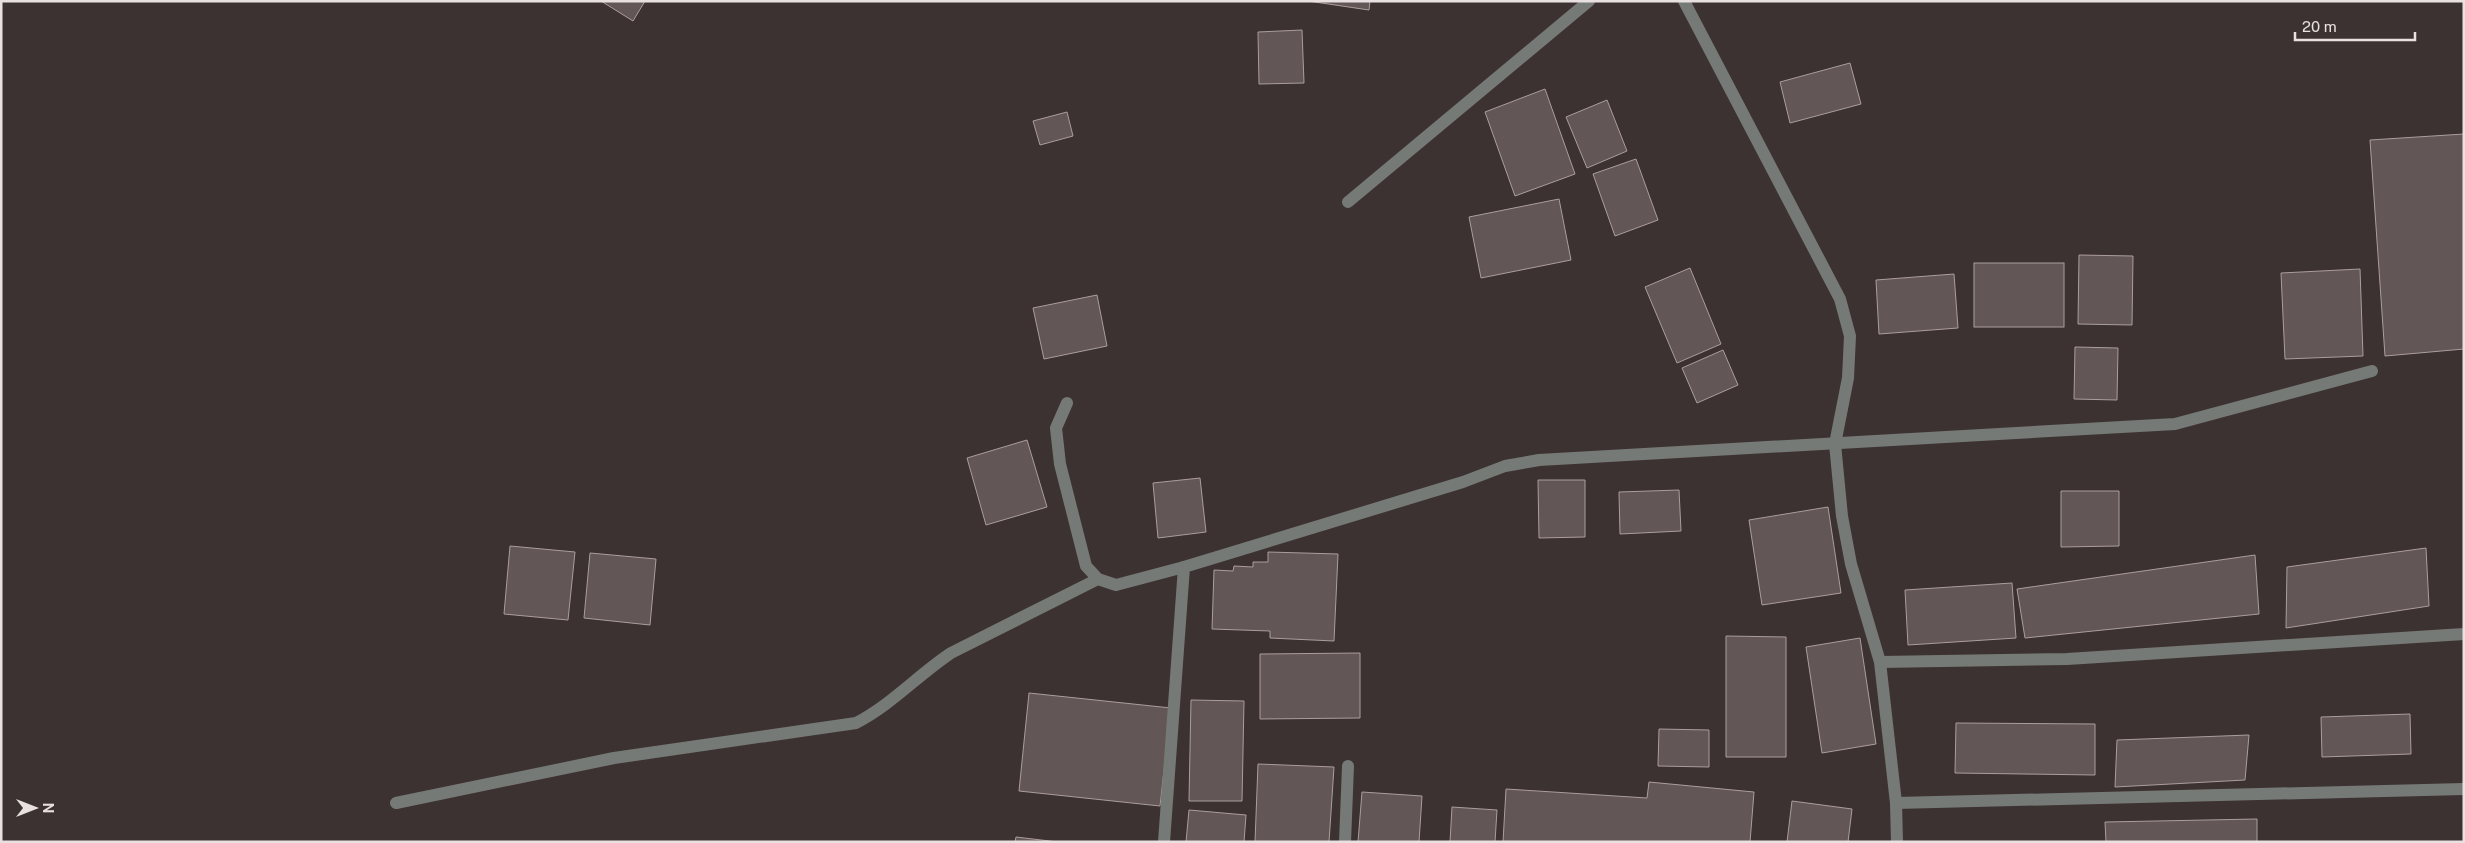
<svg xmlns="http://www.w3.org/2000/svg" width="2465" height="843" font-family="'Public Sans',sans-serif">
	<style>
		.building { fill: #635656; stroke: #ab9e9d }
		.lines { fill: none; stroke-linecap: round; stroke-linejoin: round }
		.minor { stroke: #767a76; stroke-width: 12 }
	</style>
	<rect width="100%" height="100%" fill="#3d3232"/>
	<g class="building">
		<polygon points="601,1 645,1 633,21"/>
		<polygon points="1308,1 1370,1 1369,10"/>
		<polygon points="1302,30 1304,83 1259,84 1258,32"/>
		<polygon points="1850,63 1861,104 1790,123 1780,82"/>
		<polygon points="1545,89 1575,174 1515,196 1485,112"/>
		<polygon points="1607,100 1627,151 1587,168 1566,117"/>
		<polygon points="1067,112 1073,136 1040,145 1033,121"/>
		<polygon points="2464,134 2464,349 2385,356 2370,140"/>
		<polygon points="1636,159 1658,220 1615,236 1593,174"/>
		<polygon points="1559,199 1571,260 1481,278 1469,217"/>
		<polygon points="2079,255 2133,256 2132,325 2078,324"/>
		<rect x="1974" y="263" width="90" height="64"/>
		<polygon points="1690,268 1721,344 1677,363 1645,287"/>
		<polygon points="2360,269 2363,356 2285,359 2281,273"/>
		<polygon points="1954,274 1958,328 1879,334 1876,280"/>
		<polygon points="1097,295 1107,346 1044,359 1033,308"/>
		<polygon points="2075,347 2118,348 2117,400 2074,399"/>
		<polygon points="1723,350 1738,385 1697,403 1682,368"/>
		<polygon points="1027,440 1047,507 986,525 967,458"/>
		<polygon points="1200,478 1206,532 1158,538 1153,483"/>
		<polygon points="1538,480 1585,480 1585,537 1539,538"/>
		<polygon points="1679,490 1681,531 1620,534 1619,492"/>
		<polygon points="2061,491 2119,491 2119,546 2061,547"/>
		<polygon points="1828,507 1841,593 1762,605 1749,520"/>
		<polygon points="510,546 575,552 568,620 504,614"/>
		<polygon points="2426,548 2429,606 2286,628 2287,567"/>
		<polygon points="1268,552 1338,554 1334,641 1270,638 1270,631 1212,629 1214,570 1233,571 1234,566 1253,567 1253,562 1268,562"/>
		<polygon points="590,553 656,559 650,625 584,618"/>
		<polygon points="2255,555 2259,614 2025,638 2017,589"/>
		<polygon points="2012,583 2016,638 1908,645 1905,590"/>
		<polygon points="1726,636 1786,637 1786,757 1726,757"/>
		<polygon points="1860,638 1876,744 1822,753 1806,647"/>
		<polygon points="1360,653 1360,718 1260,719 1260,654"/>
		<polygon points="1029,693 1171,708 1160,806 1019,791"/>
		<polygon points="1191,700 1244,701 1242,801 1189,801"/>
		<polygon points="2410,714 2411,754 2322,757 2321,717"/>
		<polygon points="1956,723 2095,724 2095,775 1955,773"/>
		<polygon points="1659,729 1709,730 1709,767 1658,766"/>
		<polygon points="2249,735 2245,780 2115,787 2117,740"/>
		<polygon points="1258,764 1334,767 1329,842 1255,842"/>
		<polygon points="1649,782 1754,792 1750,842 1503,842 1506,789 1647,798"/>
		<polygon points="1362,792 1422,796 1419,842 1358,842"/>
		<polygon points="1792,801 1852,809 1848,842 1787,842"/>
		<polygon points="1452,807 1497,810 1495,842 1450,842"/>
		<polygon points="1189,810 1246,815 1244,842 1186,842"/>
		<polygon points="2257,819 2257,842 2106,842 2105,822"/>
		<polygon points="1016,837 1058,842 1015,842"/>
	</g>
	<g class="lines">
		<g class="minor">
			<polyline points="1684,1 1840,299 1850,336 1848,378 1835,444 1842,516 1851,564 1880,662 1896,803 1897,842"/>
			<polyline points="1348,202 1589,1"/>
			<polyline points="1067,403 1056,428 1060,464 1086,566 1098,579 1116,585 1184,567"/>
			<polyline points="1880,662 2067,659 2464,634"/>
			<path d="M396,803L614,758L856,723C891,705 918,675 951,653L1098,579"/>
			<polyline points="1896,803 2464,789"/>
			<polyline points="1164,842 1184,567 1463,482 1505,466 1539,460 2175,424 2372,371"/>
			<polyline points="1345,842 1348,766"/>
		</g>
	</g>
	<rect width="2465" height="843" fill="none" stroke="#e9e1e1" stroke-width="5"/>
	<g transform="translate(35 808) rotate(90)" stroke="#3d3232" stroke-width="4" paint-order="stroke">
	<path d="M0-4L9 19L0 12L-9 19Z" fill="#e9e1e1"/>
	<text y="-8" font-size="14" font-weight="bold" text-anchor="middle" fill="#e9e1e1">N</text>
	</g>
	<path d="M2295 32v8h120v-8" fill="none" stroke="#e9e1e1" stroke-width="2.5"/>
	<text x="2302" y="32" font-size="15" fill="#e9e1e1" stroke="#3d3232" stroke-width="4" paint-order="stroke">20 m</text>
</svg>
